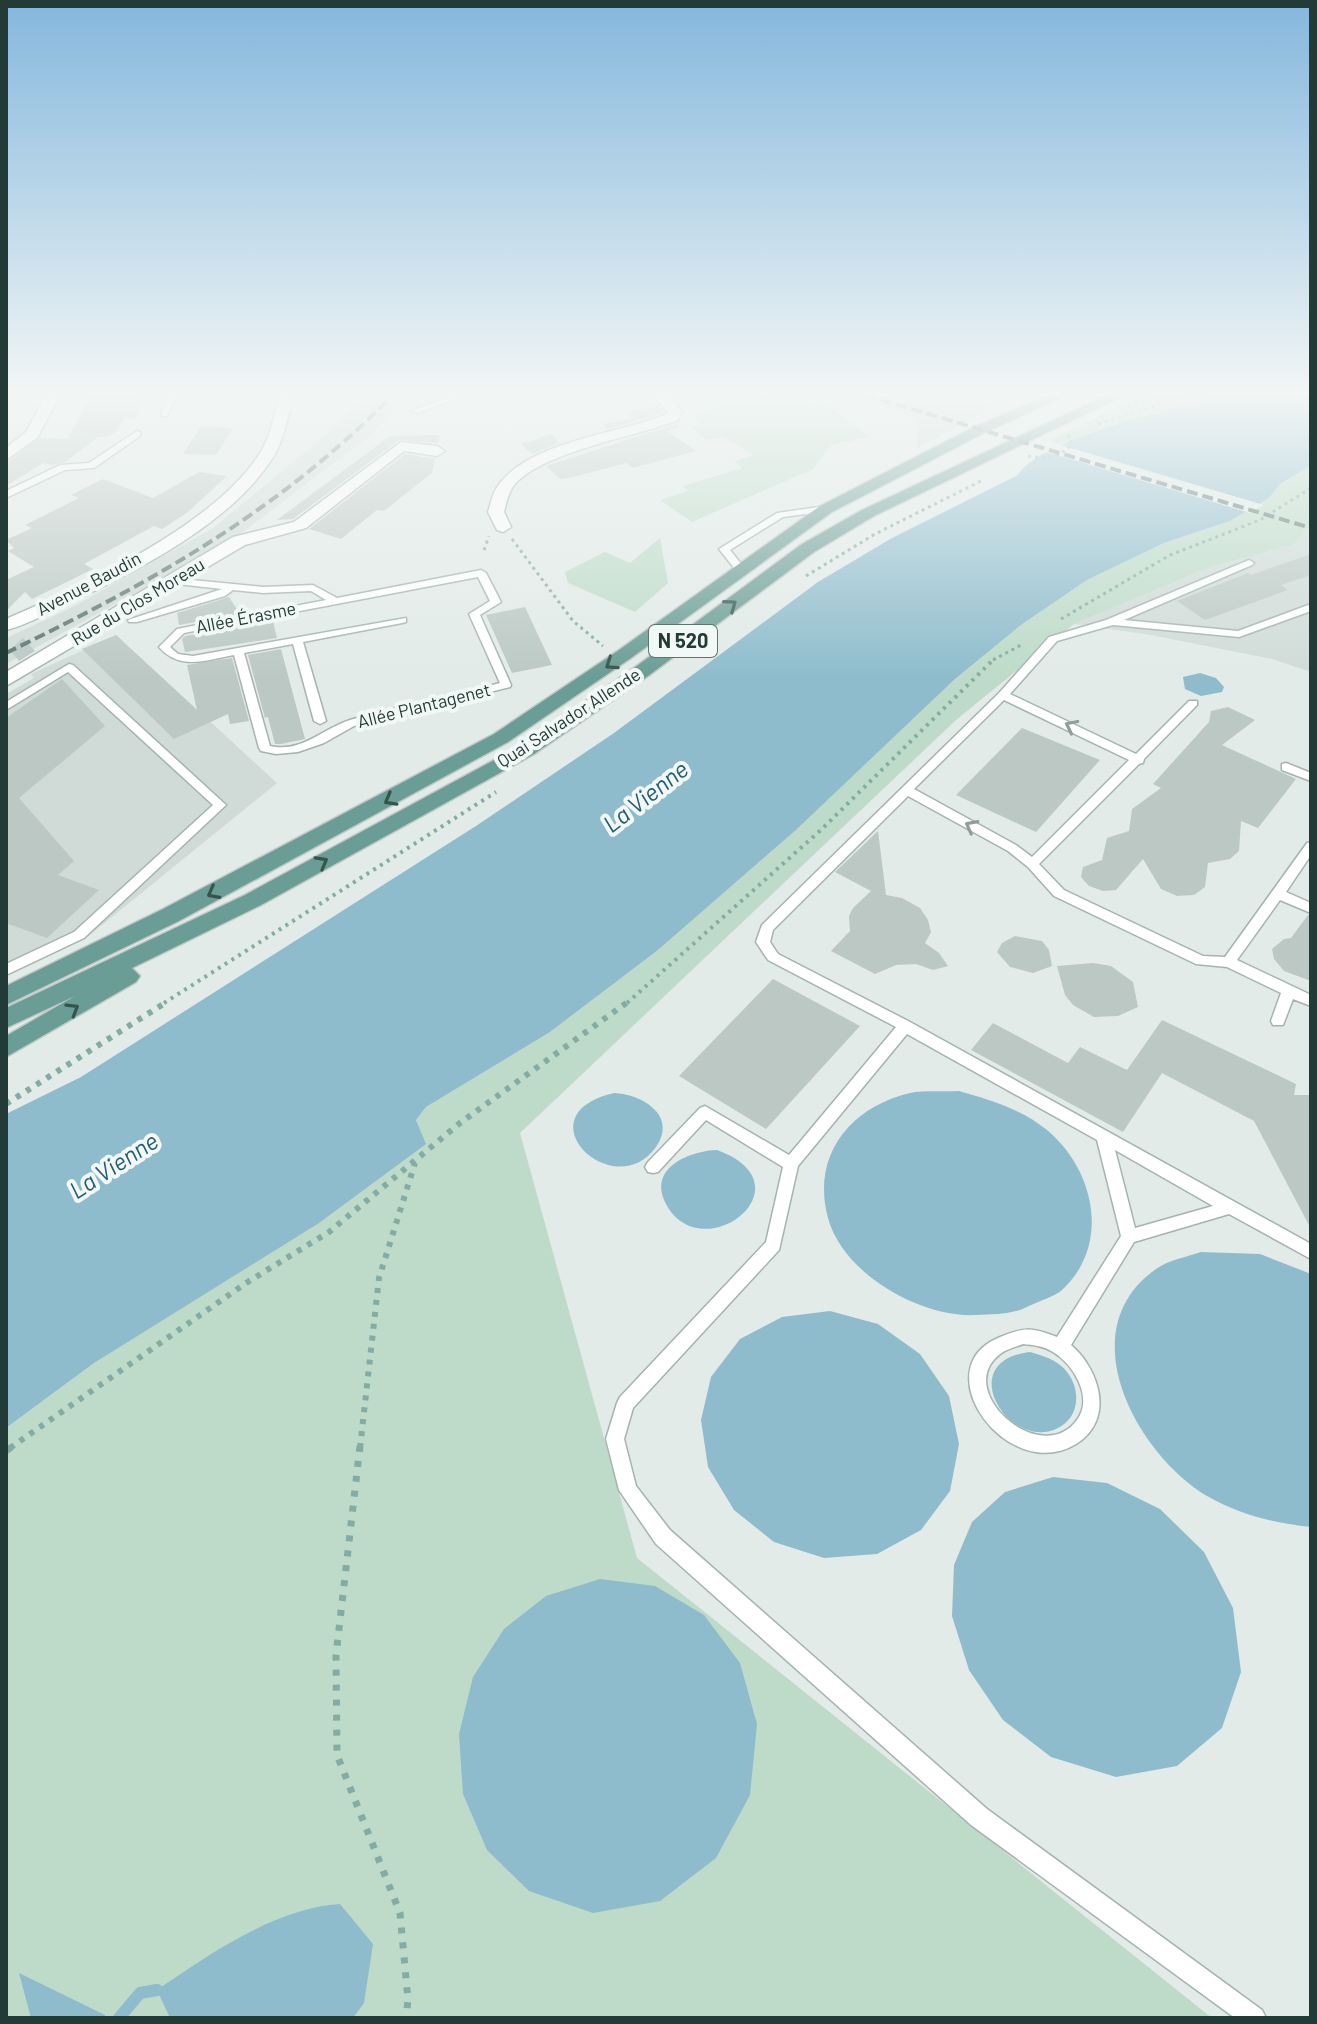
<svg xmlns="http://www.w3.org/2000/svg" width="1317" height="2024" font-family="Barlow,sans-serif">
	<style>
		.built { fill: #d0dbd7 }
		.green { fill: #bddbc8 }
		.water { fill: #8ebccc }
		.pier { fill: #e2ebe8 }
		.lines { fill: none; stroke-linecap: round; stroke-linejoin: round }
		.stream { stroke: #8ebccc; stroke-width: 12 }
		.building { fill: #bbc8c4 }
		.lane-casing { stroke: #a5b3af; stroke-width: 3 }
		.street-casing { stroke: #a5b3af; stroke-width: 3 }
		.secondary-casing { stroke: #a1b6b1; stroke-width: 3 }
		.primary-casing { stroke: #c1c8c7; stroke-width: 3 }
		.path-far3 { stroke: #85aca4; stroke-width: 3; stroke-dasharray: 3 4; stroke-linecap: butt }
		.path-far2 { stroke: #85aca4; stroke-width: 4; stroke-dasharray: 3 5; stroke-linecap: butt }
		.path-far1 { stroke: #85aca4; stroke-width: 6; stroke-dasharray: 5 7; stroke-linecap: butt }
		.path { stroke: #85aca4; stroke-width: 7; stroke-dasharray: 6 9; stroke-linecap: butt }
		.lane { fill: #fff; fill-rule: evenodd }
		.street { fill: #fff; fill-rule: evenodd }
		.secondary { fill: #fff; fill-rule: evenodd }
		.primary { fill: #6a9d95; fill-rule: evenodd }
		.rail { stroke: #5e7672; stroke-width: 4; stroke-dasharray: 11 5; stroke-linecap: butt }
		.oneway { stroke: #35544e }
		.oneway2 { stroke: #919d9b }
		.labels { text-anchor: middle; stroke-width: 8; stroke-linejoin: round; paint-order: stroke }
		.far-street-label { font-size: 18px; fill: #233b37; stroke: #f2f8f6 }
		.shield { fill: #f2f8f6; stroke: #617470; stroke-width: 2 }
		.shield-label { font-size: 20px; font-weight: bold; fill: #233b37 }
		.water-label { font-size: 24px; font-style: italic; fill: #225c72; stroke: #f2f8f6 }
	</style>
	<rect width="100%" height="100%" fill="#e2ebe8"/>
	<g class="built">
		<polygon points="367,395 406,395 396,402 391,414 367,438 235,538 6,664 6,638 69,609 213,528 322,438"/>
		<polygon points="852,395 966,395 994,407 917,448 918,420"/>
		<polygon points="1311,524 1311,672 1272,659 1151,635 1074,624 1210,567 1293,545"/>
		<polygon points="116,635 277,783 86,938 6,976 6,694 34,678 31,674"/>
	</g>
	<g class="green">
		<polygon points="748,395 783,395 809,408 825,404 870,437 831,445 813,469 692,522 660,500 688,491 683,486 742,468 734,461 753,455 723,436 705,440 692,427 701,423 693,417"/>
		<polygon points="1144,395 1226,395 1060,444 1049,440"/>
		<polygon points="1311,465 1311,524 1293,545 1210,567 1074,624 956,720 520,1133 637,1558 1212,2018 6,2018 6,1428 94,1363 425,1144 416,1120 426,1107 550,1032 658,950 796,830 955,679 1021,625 1087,580 1164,543 1230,521 1269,498 1280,484"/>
		<polygon points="660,538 668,583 635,612 568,583 565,572 605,552 630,563"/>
	</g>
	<g class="water">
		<path d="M1226,395H1311V465L1280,484L1269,498L1230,521L1164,543L1087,580L1021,625L955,679L796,830L658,950L550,1032L426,1107L416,1120L426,1144L319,1223L94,1363L6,1428V1114L81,1077L476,826L614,733L818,582L892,538L1018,475C1044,436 1178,408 1226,395Z"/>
		<polygon points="1200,673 1216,678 1224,687 1222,692 1201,696 1185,689 1183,677"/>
		<path d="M959,1091C991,1100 1021,1109 1047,1130C1095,1170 1111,1245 1062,1290C1054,1297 1039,1301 1029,1306C1012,1315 995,1314 976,1315C921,1318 843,1274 828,1218C811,1156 850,1107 910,1093C925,1090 944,1092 959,1091Z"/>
		<path d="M614,1093C641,1094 678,1115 656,1147C614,1206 519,1115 614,1093Z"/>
		<path d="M717,1150C813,1185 702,1271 666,1204C647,1169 688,1151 717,1150Z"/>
		<path d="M1201,1252L1260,1254L1311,1274V1527C1274,1523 1240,1515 1207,1496C1136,1453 1069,1330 1156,1269C1168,1260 1187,1257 1201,1252Z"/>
		<polygon points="830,1311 878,1324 920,1354 949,1396 959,1444 950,1491 921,1530 877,1554 824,1558 774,1542 734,1510 708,1467 701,1420 711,1377 740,1339 782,1317"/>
		<path d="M1030,1352C1044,1356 1058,1360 1067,1372C1082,1391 1079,1419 1056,1429C1008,1450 953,1361 1030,1352Z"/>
		<polygon points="1053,1477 1107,1483 1160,1509 1204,1552 1233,1608 1241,1672 1222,1728 1177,1766 1116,1777 1051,1757 1003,1720 969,1670 952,1616 954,1565 972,1522 1005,1492"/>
		<polygon points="600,1579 655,1586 704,1615 740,1663 757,1724 750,1795 716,1858 660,1901 593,1913 529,1891 487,1850 463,1794 459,1734 473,1677 504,1629 546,1596"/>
		<path d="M340,1904L373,1944L364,2003L353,2018H170L157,1990C209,1954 276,1908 340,1904Z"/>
		<polygon points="19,1973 105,2015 105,2018 31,2018"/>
	</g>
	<polygon class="pier" points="1054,443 1264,505 1250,513 1040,450"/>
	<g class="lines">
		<polyline class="stream" points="119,2018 140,1993 157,1990"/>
	</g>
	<g class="building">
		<polygon points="91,395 144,396 136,418 124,418 117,431 108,436 98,437 65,462 52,465 43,463 6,486 6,463 40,438 68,439"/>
		<polygon points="659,406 664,412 607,429 603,424 633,418 627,412"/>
		<polygon points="677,424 679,427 667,431 696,451 632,468 627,463 569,478 560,479 546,466"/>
		<polygon points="201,426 233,428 216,455 183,454"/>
		<polygon points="552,434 559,443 532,454 521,444"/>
		<polygon points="440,435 438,443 399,440 293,519 277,520 390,436"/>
		<polygon points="405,454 435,459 432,473 384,511 377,510 341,539 309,529"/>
		<polygon points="199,472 227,476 188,512 162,529 154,526 84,564 93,569 32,599 25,592 6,611 6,580 34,567 8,551 14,548 6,540 32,528 25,525 79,498 71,495 103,479 153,498"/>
		<polygon points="1311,554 1311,575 1281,585 1288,590 1205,620 1177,601 1248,573 1251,575"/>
		<polygon points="229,597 240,614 179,625 177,613"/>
		<polygon points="525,607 552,665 512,673 486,615"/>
		<polygon points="273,621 277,638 185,652 182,639 185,636"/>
		<polygon points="116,635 197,710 187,665 232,658 249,721 230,724 228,714 174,739 82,649"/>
		<polygon points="23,638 35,651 19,661 10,650"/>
		<polygon points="281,649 305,739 281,744 275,744 268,717 265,718 248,655"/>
		<polygon points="62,679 105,726 19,798 74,861 58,875 99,890 47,938 6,923 6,718"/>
		<polygon points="1228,707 1255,720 1222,745 1296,779 1258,828 1241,821 1239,851 1230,859 1208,863 1205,887 1194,895 1177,896 1161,889 1143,859 1116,890 1103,891 1089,886 1081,877 1083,867 1102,860 1107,838 1129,831 1132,809 1161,788 1153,784 1209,722 1211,711"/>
		<polygon points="1022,728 1100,760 1036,832 956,795"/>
		<polygon points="878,831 886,895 902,898 920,908 928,920 931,932 925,943 939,953 948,966 933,970 916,964 896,965 875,974 831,951 850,931 849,916 853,908 871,891 835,872"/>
		<polygon points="1308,915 1311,916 1311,981 1284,971 1274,959 1272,949 1284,939 1291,938"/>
		<polygon points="1015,936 1042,941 1049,950 1052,966 1033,973 1010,967 997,952 1002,943"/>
		<polygon points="1093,963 1111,966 1133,982 1138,1007 1118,1016 1094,1017 1073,1005 1065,995 1057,966"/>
		<polygon points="773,979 860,1026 766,1129 679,1076"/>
		<polygon points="1162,1020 1296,1084 1294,1095 1311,1095 1311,1229 1254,1121 1162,1073 1123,1132 971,1050 993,1023 1068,1063 1080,1047 1127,1070"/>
	</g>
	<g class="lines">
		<defs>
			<g id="lane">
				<polygon points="168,395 176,395 167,416 161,416"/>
				<polygon points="455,395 466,395 418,413 411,411"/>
				<polygon points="137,431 140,432 140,436 94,468 65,470 6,498 6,491 60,465 89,463"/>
				<polygon points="826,506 831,509 829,511 783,517 730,550 747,571 746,573 738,573 719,549 777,513"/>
				<path d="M1249,560L1254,563L1252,565L1124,620L1238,631L1311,604V611L1239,637L1113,625L1057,641L1010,694L1136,754L1189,701H1197V705L1144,759L1143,763L1139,764L1039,864L1064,890L1203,956L1225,957L1307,843L1311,842V855L1286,892L1311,903V913L1280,900L1237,960L1311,995V1006L1293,999L1283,1025H1273L1271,1021L1281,993L1227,967L1196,964L1054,896L1028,867L1008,851L908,796L773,930L770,942L778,954L910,1022L1311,1244V1259L1229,1214L1134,1242L1071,1345C1100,1370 1115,1420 1076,1444C1008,1485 924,1370 998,1338C1024,1327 1030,1327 1057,1337L1121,1236L1097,1140L907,1034L798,1166L779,1250L633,1408L624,1439L636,1486L670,1530L987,1809L1262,2010L1266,2018H1235L971,1825L656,1544L619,1490L606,1439L617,1403L620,1397L766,1242L783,1167L706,1120L658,1172L653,1173L648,1172L645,1167L648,1162L700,1108L705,1106L789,1155L896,1027L768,960L756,942L762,925L999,693L1049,637L1106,620ZM1004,700L1129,760L1032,857L1016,845L914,789ZM1115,1150L1213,1206L1135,1228ZM1023,1344C1033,1345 1044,1346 1053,1352C1073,1364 1094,1397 1077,1420C1041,1469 952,1391 1000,1354C1006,1349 1016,1347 1023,1344Z"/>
				<path d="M481,570L486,573L501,602L480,615L511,685L510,687L354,726L324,743L298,752L276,754L261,751L259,748L234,655C206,660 180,671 159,647L177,629L326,600L311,591L263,593L233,590L225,596L137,622H129L128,620L222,589L168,583V579L172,578L263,587L313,585L337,598ZM478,577L490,601L469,614L500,683C450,696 399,706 350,720C322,729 302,753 270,746L244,653L293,644L314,721L320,724L326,721L303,642L402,623L406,622V618L193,656L178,654L170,647L184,633Z"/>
				<polygon points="69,664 73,665 226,805 84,938 6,975 6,964 74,932 213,805 68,672 6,710 6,702"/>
				<polygon points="1286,763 1311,773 1311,781 1282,770 1282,764"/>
			</g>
			<g id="street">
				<polygon points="46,395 60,395 37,438 6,460 6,448 26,432"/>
				<path d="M653,395H668L682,411L678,420C636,437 537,452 512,488C508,495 506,504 504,512L511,527L503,532L497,530L488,512C491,502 493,491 500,483C533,441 618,434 667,414L668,412Z"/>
				<polygon points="401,442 437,446 445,451 437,456 404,451 306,528 245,545 6,686 6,672 233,537 294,522"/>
			</g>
			<path id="secondary" d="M280,395H294C288,414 285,436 275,454C234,523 133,573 63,606C44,615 26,625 6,630V619C83,586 215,525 260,453C271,436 274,414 280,395Z"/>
			<g id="primary">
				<polygon points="1050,395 1068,395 984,433 832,512 631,658 508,742 179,921 6,1005 6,986 163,909 494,734 619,650 820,506 974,427"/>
				<polygon points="1107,395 1125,395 874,516 814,552 648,676 534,754 261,905 132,968 140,976 136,982 6,1057 6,1036 75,996 6,1028 6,1008 245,895 520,746 634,668 802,544 862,510"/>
			</g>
		</defs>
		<use href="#lane" class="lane-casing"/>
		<use href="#street" class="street-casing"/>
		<use href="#secondary" class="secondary-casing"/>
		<use href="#primary" class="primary-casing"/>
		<g class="path-far3">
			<polyline points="1128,406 1173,397"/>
			<polyline points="1098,424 1190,395"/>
			<path d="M1028,456C1045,459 1060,458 1072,444L1068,437L1071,435"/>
			<polyline points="512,539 573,621 603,646"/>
			<polyline points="484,550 489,536"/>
			<polyline points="806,576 875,534 983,480"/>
			<polyline points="1061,619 1170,555 1260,520 1311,488"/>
			<polyline points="993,660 1023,644"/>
		</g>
		<g class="path-far2">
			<polyline points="164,1003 496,792"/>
			<polyline points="627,1003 822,829 995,658"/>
		</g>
		<g class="path-far1">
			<polyline points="6,1104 168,1001"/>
			<polyline points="10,1448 246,1283 329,1232 460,1123 629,1001"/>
			<polyline points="360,1448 379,1278 415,1163"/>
		</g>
		<g class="path">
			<polyline points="360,1446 336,1655 337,1755 400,1913 408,2000 406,2018"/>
			<polyline points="6,1451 13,1446"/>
		</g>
		<use href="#lane" class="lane"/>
		<use href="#street" class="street"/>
		<use href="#secondary" class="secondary"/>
		<use href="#primary" class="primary"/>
		<g class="rail">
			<polyline points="865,395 1311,528"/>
			<path d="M6,653C152,582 278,512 393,395"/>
		</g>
	</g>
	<defs><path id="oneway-chevron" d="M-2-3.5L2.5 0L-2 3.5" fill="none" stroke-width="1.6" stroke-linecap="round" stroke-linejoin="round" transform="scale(2)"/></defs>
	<g class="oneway">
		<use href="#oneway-chevron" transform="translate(731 605) rotate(-36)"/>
		<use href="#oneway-chevron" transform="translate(611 664) rotate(146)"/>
		<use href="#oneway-chevron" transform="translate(390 800) rotate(151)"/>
		<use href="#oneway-chevron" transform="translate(322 862) rotate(-29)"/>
		<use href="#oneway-chevron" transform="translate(213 893) rotate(152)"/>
		<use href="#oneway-chevron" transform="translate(73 1009) rotate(-31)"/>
	</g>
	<g class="oneway2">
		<use href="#oneway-chevron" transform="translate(1071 726) rotate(-154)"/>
		<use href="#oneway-chevron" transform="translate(971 826) rotate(-152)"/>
	</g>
	<linearGradient id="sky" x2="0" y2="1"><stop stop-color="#84b7dd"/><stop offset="0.58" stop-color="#f2f6f5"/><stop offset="1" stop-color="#f2f6f5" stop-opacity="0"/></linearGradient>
	<rect width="1317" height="678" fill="url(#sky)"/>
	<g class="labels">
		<g class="far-street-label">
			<text transform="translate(89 584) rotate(-28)" y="6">Avenue Baudin</text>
			<text transform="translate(138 602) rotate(-31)" y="6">Rue du Clos Moreau</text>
			<text transform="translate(246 618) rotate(-11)" y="6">Allée Érasme</text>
			<text transform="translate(424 706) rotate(-14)" y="6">Allée Plantagenet</text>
			<text transform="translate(569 718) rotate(-33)" y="6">Quai Salvador Allende</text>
		</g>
		<rect class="shield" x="649" y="625" width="68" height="32" rx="6"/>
		<g class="shield-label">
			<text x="683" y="648">N 520</text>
		</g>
		<g class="water-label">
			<text transform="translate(646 797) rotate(-38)" y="8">La Vienne</text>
			<text transform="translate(114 1166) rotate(-33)" y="8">La Vienne</text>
		</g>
	</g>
	<rect width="1317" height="2024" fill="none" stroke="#233b37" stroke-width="16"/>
</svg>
